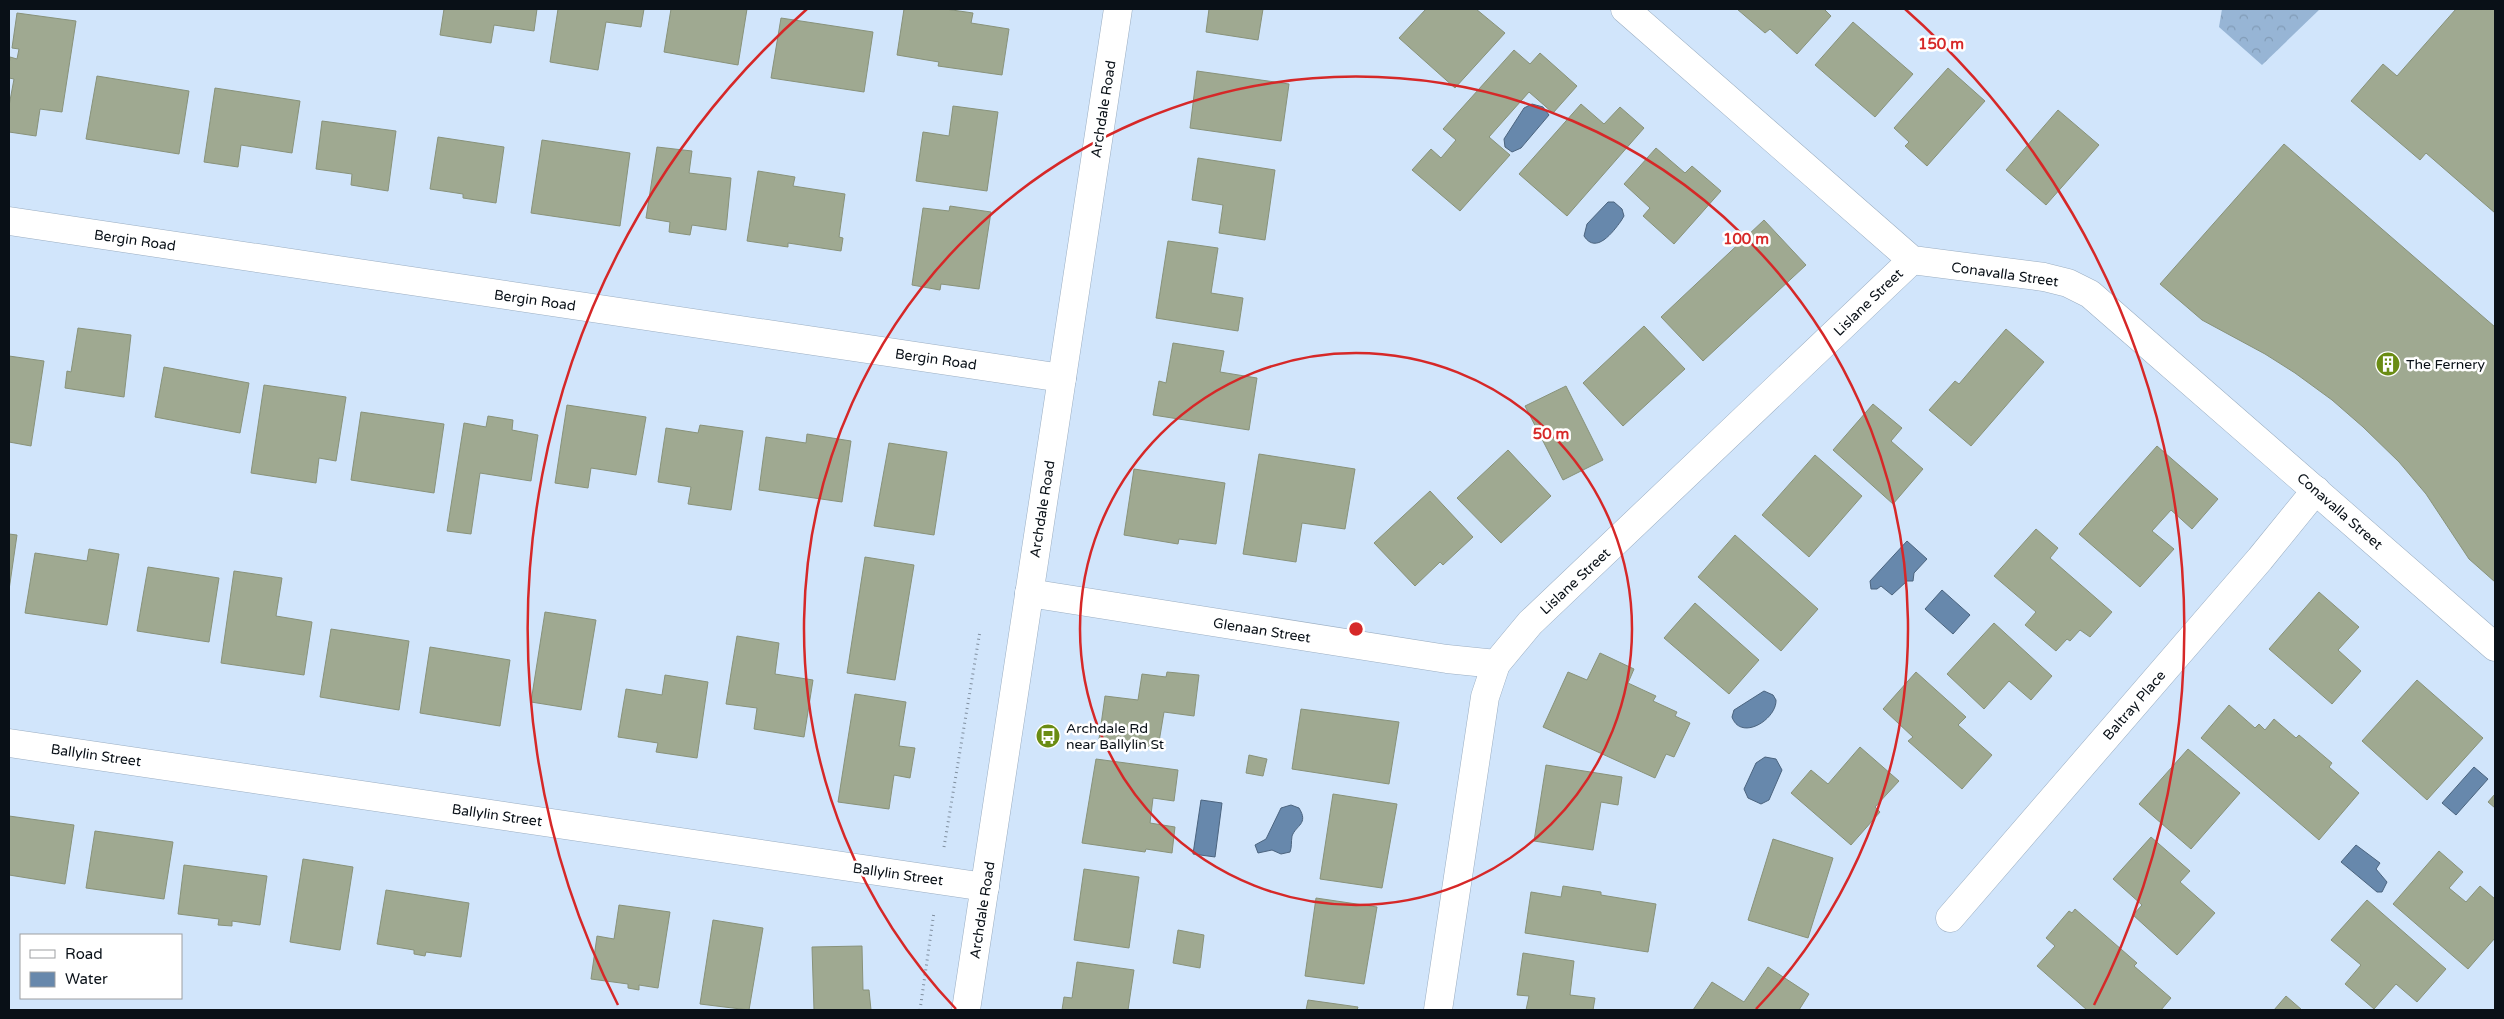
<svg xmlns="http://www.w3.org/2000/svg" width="2504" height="1019" font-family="'Varela Round',sans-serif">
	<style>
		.forest { fill: url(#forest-crowns) }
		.water { fill: #6788ac; stroke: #4b647f }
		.building { fill: #9fa991; stroke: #88927a }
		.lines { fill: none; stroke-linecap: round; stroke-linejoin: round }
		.street-casing { stroke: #9baec2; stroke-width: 29 }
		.path { stroke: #808f9f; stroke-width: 3; stroke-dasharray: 1 4; stroke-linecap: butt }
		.street { stroke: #fff; stroke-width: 28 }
		.ring { fill: none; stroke: #d62828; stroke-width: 2.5 }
		.labels { text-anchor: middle; stroke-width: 5; stroke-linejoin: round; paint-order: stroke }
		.street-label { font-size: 14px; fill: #091017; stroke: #fff }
		.poi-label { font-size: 14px; fill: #091017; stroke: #fff; text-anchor: start }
		.centre { fill: #d62828; stroke: #fff; stroke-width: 2.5 }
		.ring-label { font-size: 15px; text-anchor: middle; font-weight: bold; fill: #d62828; stroke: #fff; stroke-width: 5; stroke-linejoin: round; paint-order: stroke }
	</style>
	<defs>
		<pattern id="forest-crowns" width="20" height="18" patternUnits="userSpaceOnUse" patternTransform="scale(1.25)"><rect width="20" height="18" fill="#97b5d5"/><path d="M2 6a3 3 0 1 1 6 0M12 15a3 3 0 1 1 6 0" fill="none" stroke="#819bb6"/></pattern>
	</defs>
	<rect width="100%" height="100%" fill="#d1e5fb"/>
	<polygon class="forest" points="2222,9 2320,9 2262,65 2219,27"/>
	<g class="water">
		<polygon points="1532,104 1543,107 1549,115 1521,148 1512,152 1505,147 1504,139 1524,108"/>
		<path d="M1608,202H1614L1622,209L1624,216L1621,221C1613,232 1596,255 1584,236L1587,224Z"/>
		<polygon points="1907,541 1927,559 1914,573 1913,581 1907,581 1892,595 1881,586 1877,589 1871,589 1870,581"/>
		<polygon points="1942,590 1970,615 1953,634 1925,609"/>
		<path d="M1764,691L1773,695L1776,700C1777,719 1741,742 1732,717L1734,710Z"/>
		<polygon points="1765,757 1776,759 1782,770 1769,800 1761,804 1748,798 1744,789 1756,763"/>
		<polygon points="2474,767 2488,779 2456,815 2442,803"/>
		<polygon points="1201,800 1222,803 1215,857 1193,854"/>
		<path d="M1291,805L1299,808C1309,824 1296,825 1292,836C1291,842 1292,847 1290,852L1281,854L1272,850L1258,853L1255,845L1266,839L1281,808Z"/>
		<polygon points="2356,845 2380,863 2376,869 2387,882 2382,892 2377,892 2341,862"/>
	</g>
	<g class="building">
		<polygon points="444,9 537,9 534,31 494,25 491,43 440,35"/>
		<polygon points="558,9 644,9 641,27 606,22 598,70 550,62"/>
		<polygon points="671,9 747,9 738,65 664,52"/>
		<polygon points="904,9 945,9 973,13 971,23 1009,29 1002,75 938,66 939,62 897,55"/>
		<polygon points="1209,9 1263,9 1258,40 1206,32"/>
		<polygon points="1426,9 1476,9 1505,33 1455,88 1399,38"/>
		<polygon points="1737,9 1824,9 1831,16 1797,54 1770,29 1765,33"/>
		<polygon points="2456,9 2495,9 2495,213 2426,153 2420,160 2351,101 2383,64 2397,76"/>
		<polygon points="17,13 76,21 62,112 40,109 36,136 9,132 9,106 14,79 9,78 9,66 10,57 17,59 19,49 12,48"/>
		<polygon points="781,18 873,32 864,92 771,78"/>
		<polygon points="1853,22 1913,74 1875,117 1815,65"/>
		<polygon points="1514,50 1530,64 1540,53 1577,86 1553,113 1529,92 1489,137 1510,155 1460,211 1412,170 1431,149 1441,158 1456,140 1443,129"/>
		<polygon points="1948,68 1985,101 1927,166 1905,146 1909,142 1894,128"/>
		<polygon points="1197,71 1289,84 1281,141 1190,128"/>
		<polygon points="97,76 189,91 179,154 86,139"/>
		<polygon points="215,88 300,101 292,153 241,145 238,167 204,162"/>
		<polygon points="1581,104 1604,124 1620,107 1644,128 1567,216 1519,174"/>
		<polygon points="953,106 998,112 987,191 916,181 923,132 949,136"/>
		<polygon points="2058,110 2099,145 2046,205 2006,170"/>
		<polygon points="322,121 396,131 388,191 351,185 352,174 316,169"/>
		<polygon points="438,137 504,147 496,203 463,198 463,194 430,189"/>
		<polygon points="542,140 630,153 620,226 531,213"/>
		<polygon points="2284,144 2495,327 2495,582 2469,559 2426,494 2399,462 2363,427 2332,400 2295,373 2265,354 2202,320 2160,284"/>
		<polygon points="657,147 692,151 689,173 731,178 726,230 692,225 690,235 669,232 670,222 646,218"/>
		<polygon points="1656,148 1685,173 1692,166 1721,191 1674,244 1643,216 1650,208 1624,184"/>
		<polygon points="1198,158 1275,170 1265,240 1219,233 1223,205 1192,200"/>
		<polygon points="758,171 795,177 793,186 845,194 839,237 843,238 841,251 788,243 788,247 747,241"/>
		<polygon points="950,206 991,212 979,289 941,284 940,290 912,285 923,208 949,211"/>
		<polygon points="1764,220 1806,265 1703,361 1661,317"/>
		<polygon points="1168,241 1218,248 1211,293 1243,298 1238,331 1156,318"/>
		<polygon points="1644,326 1685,369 1623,426 1583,383"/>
		<polygon points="78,328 131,335 124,397 65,388 67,371 71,372"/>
		<polygon points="2006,329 2044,362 1971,446 1929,410 1955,381 1959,384"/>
		<polygon points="1173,343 1224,351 1220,372 1257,378 1249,430 1153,415 1159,381 1166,383"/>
		<polygon points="9,356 44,361 31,446 9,442"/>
		<polygon points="164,367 249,383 240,433 155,417"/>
		<polygon points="264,385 346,397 336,461 319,458 316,483 251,473"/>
		<polygon points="1566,386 1603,460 1563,480 1525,406"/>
		<polygon points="1873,404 1902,428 1891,441 1923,469 1893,504 1833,450"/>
		<polygon points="567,405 646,417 636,475 591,468 588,488 555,483"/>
		<polygon points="361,412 444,424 434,493 351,480"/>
		<polygon points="488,416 513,420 512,430 538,435 531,481 480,473 471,534 447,531 464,423 486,427"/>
		<polygon points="700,425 743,431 731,510 688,504 691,487 658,482 666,428 698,433"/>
		<polygon points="807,434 851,441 842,502 759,490 766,437 806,443"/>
		<polygon points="889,443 947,452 934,535 874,526"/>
		<polygon points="2157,446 2218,499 2192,529 2171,510 2152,531 2174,549 2140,587 2079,534"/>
		<polygon points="1508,450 1551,496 1501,543 1457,498"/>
		<polygon points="1259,454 1355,469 1345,529 1302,523 1296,562 1243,554"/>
		<polygon points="1815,455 1862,496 1809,557 1762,515"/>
		<polygon points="1134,469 1225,483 1216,544 1179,539 1178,544 1124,535"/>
		<polygon points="1430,491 1473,537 1443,565 1440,562 1415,586 1374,543"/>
		<polygon points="2036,529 2058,548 2050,558 2112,612 2090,637 2080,630 2070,641 2067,639 2056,651 2025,625 2036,612 1994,576"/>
		<polygon points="9,534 17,535 9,590"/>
		<polygon points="1735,535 1818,609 1781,651 1698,577"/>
		<polygon points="89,549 119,554 107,625 25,613 35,553 87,561"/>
		<polygon points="865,557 914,565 895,680 847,673"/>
		<polygon points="148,567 219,578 209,642 137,631"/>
		<polygon points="234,571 282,578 276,616 312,622 304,675 221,663"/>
		<polygon points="2319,592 2359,627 2338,650 2361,671 2332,704 2269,649"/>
		<polygon points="1695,603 1759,660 1729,694 1664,638"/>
		<polygon points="545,612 596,620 581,710 531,702"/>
		<polygon points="1994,623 2052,676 2031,700 2009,681 1984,709 1947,674"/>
		<polygon points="331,629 409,641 399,710 320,697"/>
		<polygon points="737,636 779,643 775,674 813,680 804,737 754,729 757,708 726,704"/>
		<polygon points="430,647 510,660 500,726 420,713"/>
		<polygon points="1600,653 1634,669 1628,683 1656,696 1653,701 1677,712 1675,716 1690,723 1674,757 1666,754 1655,778 1543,727 1568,672 1587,680"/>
		<polygon points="1167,672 1199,675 1194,716 1164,712 1158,748 1099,739 1105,696 1138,700 1142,674 1166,677"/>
		<polygon points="1916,672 1966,717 1958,725 1992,755 1962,789 1908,741 1913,737 1883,709"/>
		<polygon points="665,675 708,682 697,758 656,752 658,743 618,737 626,689 662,695"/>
		<polygon points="2417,680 2483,738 2427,800 2362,741"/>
		<polygon points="855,694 906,702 899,746 915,748 910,778 894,775 889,809 838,802"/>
		<polygon points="2229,705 2255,728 2259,724 2265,730 2274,719 2296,738 2299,735 2332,763 2329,767 2359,793 2319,840 2201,738"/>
		<polygon points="1301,709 1399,722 1389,784 1292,769"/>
		<polygon points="1860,747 1899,781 1875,807 1880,812 1851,845 1791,793 1811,770 1828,784"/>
		<polygon points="2188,749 2240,793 2191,849 2139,804"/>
		<polygon points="1249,755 1267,759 1263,776 1246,773"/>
		<polygon points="1096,759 1178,770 1174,801 1153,798 1150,823 1175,827 1172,853 1146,849 1145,852 1082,843"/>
		<polygon points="1546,765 1622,777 1618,805 1601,802 1593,850 1534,841"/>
		<polygon points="1333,794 1397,804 1382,888 1320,879"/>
		<polygon points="2495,794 2495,808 2488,802"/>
		<polygon points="9,816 74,825 65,884 9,875"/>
		<polygon points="95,831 173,842 164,899 86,888"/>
		<polygon points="2151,837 2190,871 2180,882 2215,913 2177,955 2133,915 2142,905 2113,879"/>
		<polygon points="1773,839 1833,858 1808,938 1748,920"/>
		<polygon points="2439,851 2463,872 2449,888 2466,902 2480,886 2495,899 2495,938 2468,969 2393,904"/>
		<polygon points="303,859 353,867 340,950 290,942"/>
		<polygon points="184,865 267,876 260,925 232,921 232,926 218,925 219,919 178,914"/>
		<polygon points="1084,869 1139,877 1129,948 1074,940"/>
		<polygon points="1563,886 1601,892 1601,895 1656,904 1648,952 1525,933 1531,892 1561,897"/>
		<polygon points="386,890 469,903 461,957 426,952 425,956 414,954 414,950 377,944"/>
		<polygon points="1316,898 1377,907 1364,984 1305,976"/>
		<polygon points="2367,900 2446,969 2417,1002 2396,984 2374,1009 2345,984 2361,965 2331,940"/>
		<polygon points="619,905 670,912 658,988 639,985 639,990 628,988 628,984 591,979 597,936 614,939"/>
		<polygon points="2075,909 2137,963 2134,966 2171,998 2161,1010 2087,1010 2037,966 2055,946 2046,938 2069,911 2072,913"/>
		<polygon points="713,920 763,928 749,1010 700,1004"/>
		<polygon points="1178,930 1204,935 1200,968 1173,963"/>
		<polygon points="862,946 863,990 869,990 871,1010 814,1010 812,947"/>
		<polygon points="1523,953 1574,961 1570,995 1595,998 1593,1010 1526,1010 1529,996 1517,995"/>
		<polygon points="1077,962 1134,970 1128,1010 1062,1010 1064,997 1072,998"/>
		<polygon points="1768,967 1809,994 1799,1010 1693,1010 1712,982 1744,1002"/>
		<polygon points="2286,996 2302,1010 2274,1010"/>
		<polygon points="1308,1000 1358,1007 1357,1010 1306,1010"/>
	</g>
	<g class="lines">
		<defs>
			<g id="street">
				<polyline points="1625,9 1912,260 2044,277 2068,283 2090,294 2495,647"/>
				<polyline points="9,221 1062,378"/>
				<polyline points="1029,593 1447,659 1496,664"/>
				<polyline points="9,743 985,887"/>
				<polyline points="1950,918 2260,559 2316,490"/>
				<polyline points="966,1010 1118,9"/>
				<polyline points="1438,1010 1485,697 1496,664 1530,623 1912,260"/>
			</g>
		</defs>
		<use href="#street" class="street-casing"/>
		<g class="path">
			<polyline points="944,847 980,631"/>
			<polyline points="920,1010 934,912"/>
		</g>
		<use href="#street" class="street"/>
	</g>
	<g class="ring">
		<circle cx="1356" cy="629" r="276"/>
		<path d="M956 1009A552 552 0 1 1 1756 1009"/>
		<path d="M618 1005A828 828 0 0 1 807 9M1905 9A828 828 0 0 1 2094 1005"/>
	</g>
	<defs>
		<symbol id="building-disc" viewBox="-11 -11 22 22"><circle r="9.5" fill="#6a8c13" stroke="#fff"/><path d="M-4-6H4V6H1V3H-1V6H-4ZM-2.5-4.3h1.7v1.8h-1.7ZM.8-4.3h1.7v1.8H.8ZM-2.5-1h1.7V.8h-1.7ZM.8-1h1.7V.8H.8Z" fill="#fff"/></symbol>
		<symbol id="bus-disc" viewBox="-11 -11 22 22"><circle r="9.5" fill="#6a8c13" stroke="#fff"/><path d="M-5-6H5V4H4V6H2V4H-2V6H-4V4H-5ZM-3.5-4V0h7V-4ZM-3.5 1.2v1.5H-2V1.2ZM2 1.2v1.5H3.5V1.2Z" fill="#fff"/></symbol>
	</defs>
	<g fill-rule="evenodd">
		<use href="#building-disc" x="2374" y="350" width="28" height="28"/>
		<use href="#bus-disc" x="1034" y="722" width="28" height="28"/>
	</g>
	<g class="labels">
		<g class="street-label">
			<text transform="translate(1103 109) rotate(-81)" y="5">Archdale Road</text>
			<text transform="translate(135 240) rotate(8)" y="5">Bergin Road</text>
			<text transform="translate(2005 274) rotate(8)" y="5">Conavalla Street</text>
			<text transform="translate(535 300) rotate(8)" y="5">Bergin Road</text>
			<text transform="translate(1868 302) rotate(-44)" y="5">Lislane Street</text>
			<text transform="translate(936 359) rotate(8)" y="5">Bergin Road</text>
			<text transform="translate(1042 509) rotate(-81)" y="5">Archdale Road</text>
			<text transform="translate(2340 511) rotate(41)" y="5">Conavalla Street</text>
			<text transform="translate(1575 581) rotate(-43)" y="5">Lislane Street</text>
			<text transform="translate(1262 630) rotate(9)" y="5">Glenaan Street</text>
			<text transform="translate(2134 705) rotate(-49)" y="5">Baltray Place</text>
			<text transform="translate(96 755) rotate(8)" y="5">Ballylin Street</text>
			<text transform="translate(497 815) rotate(8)" y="5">Ballylin Street</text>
			<text transform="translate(898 874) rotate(8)" y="5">Ballylin Street</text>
			<text transform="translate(982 910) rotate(-81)" y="5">Archdale Road</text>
		</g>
		<g class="poi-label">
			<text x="2406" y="369">The Fernery</text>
			<text x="1066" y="733">Archdale Rd<tspan x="1066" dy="16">near Ballylin St</tspan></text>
		</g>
	</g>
	<circle cx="1356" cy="629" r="8" class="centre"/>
	<g class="ring-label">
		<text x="1941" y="49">150 m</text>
		<text x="1746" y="244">100 m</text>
		<text x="1551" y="439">50 m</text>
	</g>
	<rect width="2504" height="1019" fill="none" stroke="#091017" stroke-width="20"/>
	<rect x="20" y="934" width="162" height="65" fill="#ffffff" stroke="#9d9fa2"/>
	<rect x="30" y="950" width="25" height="8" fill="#ffffff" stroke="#9d9fa2"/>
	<text x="65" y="959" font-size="15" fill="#091017">Road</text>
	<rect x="30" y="972" width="25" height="15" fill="#6788ac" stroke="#9d9fa2"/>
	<text x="65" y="984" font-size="15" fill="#091017">Water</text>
</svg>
